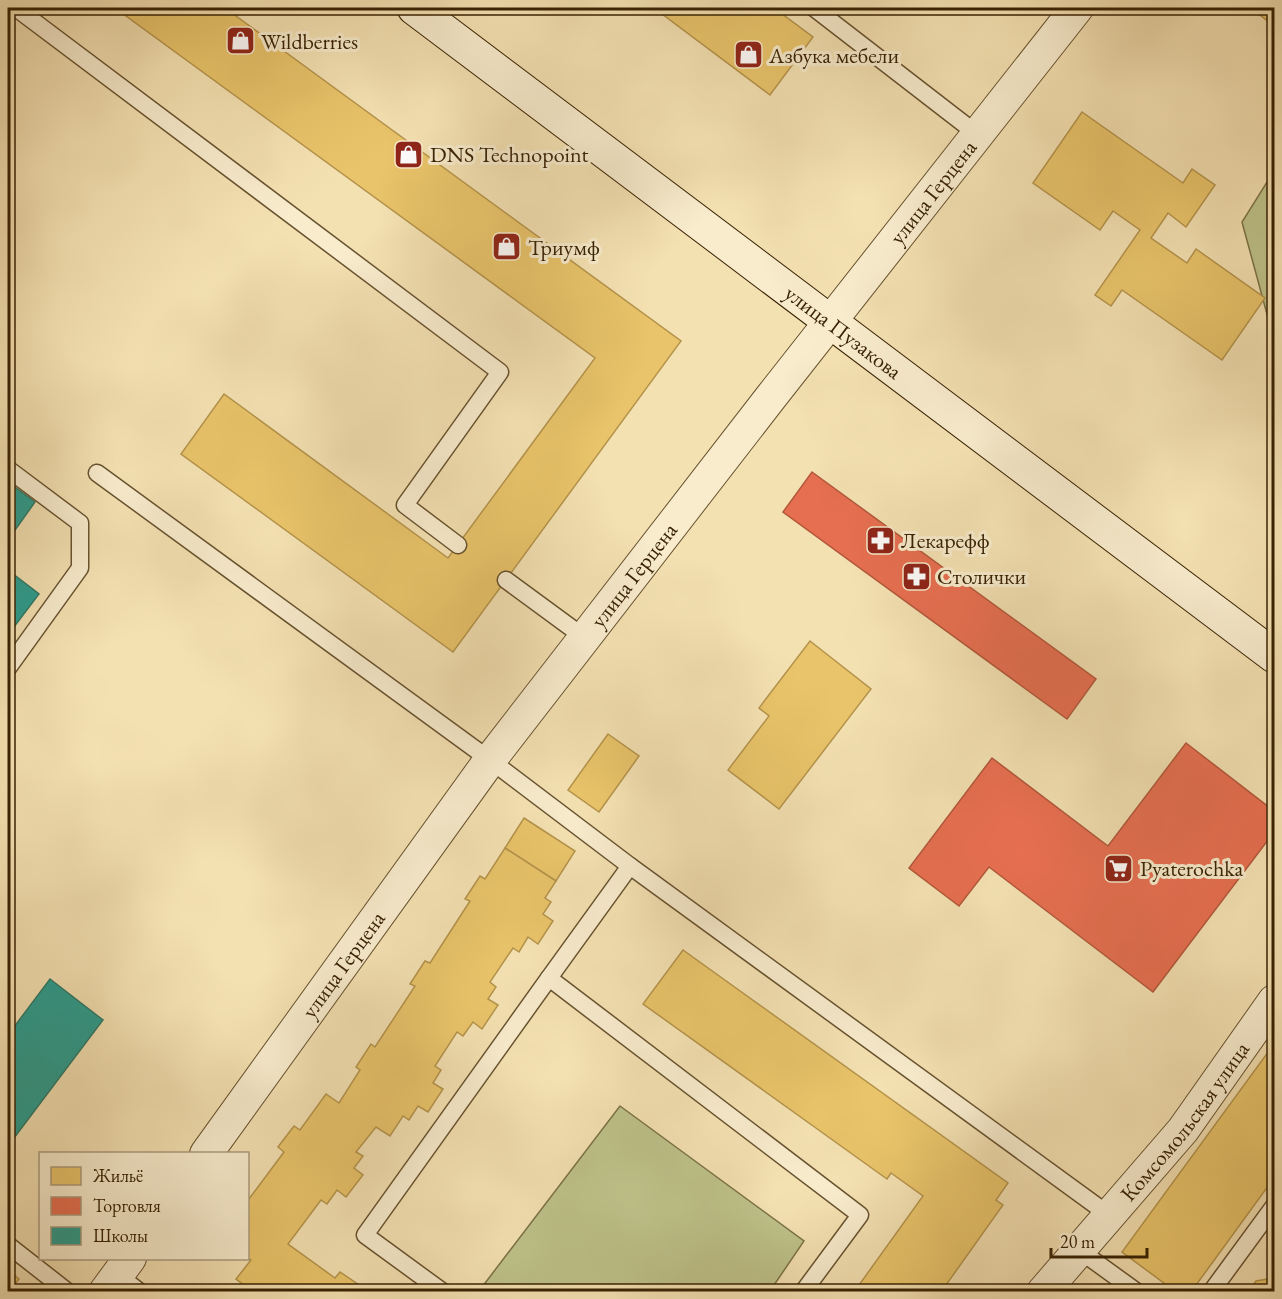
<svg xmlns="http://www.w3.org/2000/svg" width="1282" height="1299" font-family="'EB Garamond',serif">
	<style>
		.green { fill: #bec28a; stroke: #7b7246; stroke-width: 1.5 }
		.homes { fill: #e9c46a; stroke: #b4934b; stroke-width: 1.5 }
		.shops { fill: #e76f51; stroke: #b2583a; stroke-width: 1.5 }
		.schools { fill: #2a9d8f; stroke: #2e7865; stroke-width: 1.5 }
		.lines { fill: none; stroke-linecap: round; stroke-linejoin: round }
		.lane-casing { stroke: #67522f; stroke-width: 19 }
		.street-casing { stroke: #67522f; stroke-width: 34 }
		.secondary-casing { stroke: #382203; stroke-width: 35 }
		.lane { stroke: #f8eccd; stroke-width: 16 }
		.street { stroke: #f8eccd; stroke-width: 32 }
		.secondary { stroke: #f8eccd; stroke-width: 33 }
		.labels { text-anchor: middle; stroke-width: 6; stroke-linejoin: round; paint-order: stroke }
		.poi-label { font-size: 22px; fill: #382203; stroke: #f8eccd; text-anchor: start }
		.street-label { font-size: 22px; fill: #382203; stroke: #f8eccd }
	</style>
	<rect width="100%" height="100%" fill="#f4e1b2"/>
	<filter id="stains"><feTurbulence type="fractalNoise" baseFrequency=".00333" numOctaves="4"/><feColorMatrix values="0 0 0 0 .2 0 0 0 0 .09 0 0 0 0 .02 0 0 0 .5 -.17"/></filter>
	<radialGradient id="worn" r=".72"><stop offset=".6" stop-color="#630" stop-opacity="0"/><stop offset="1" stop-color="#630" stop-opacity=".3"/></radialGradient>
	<g class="green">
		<polygon points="1274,171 1274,340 1242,222"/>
		<polygon points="620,1106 804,1241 770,1291 479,1291"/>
	</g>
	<g class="homes">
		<polygon points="115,8 225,8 681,341 453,652 181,454 224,394 448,558 595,358"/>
		<polygon points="654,8 774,8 813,37 770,95"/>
		<polygon points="1251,8 1274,8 1274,26"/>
		<polygon points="1082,112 1183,183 1192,169 1215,185 1186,227 1168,213 1151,238 1187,263 1196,249 1265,298 1222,360 1122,290 1111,306 1095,295 1140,230 1113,211 1100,230 1033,183"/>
		<polygon points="810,641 871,689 779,809 728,770 769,716 759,708"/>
		<polygon points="608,734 639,756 599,812 568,790"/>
		<polygon points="524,818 575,851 556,881 505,848"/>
		<polygon points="505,848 556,881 545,898 551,902 543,914 553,921 538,944 528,937 519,952 513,948 490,982 496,987 488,999 498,1005 482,1029 473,1022 463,1036 457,1032 435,1066 441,1070 433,1083 443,1089 428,1112 418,1106 409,1120 403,1116 390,1136 376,1127 356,1152 363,1156 354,1168 363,1175 346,1197 337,1190 327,1204 321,1200 288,1244 335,1278 340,1272 362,1287 359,1292 253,1292 236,1279 251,1260 248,1258 248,1198 249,1199 284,1152 278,1147 294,1126 300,1130 326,1094 339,1103 360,1070 356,1067 371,1044 375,1047 415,986 410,984 425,961 430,963 470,901 465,899 480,876 485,879"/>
		<polygon points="683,950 1008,1183 996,1200 1003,1205 941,1292 854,1292 923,1196 891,1173 887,1179 643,1004"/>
		<polygon points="1274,1044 1274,1178 1191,1292 1176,1292 1122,1252"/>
		<polygon points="8,1269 19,1279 9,1292 8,1292"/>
		<polygon points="1274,1278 1274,1292 1249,1292 1256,1281"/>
	</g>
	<g class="shops">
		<polygon points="812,472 1096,679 1067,719 783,512"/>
		<polygon points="1186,743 1274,811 1274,832 1153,992 989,867 959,906 909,868 992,758 1108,846"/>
	</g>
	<g class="schools">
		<polygon points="8,482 35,502 8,540"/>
		<polygon points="8,570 39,594 14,627 8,622"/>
		<polygon points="50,979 103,1020 8,1146 8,1035"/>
	</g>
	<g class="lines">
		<defs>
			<g id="lane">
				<polyline points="16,8 500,372 405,505 458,545"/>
				<polyline points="814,8 977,134"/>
				<polyline points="8,469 80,523 80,568 8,668"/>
				<polyline points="97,473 490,760 630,866"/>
				<polyline points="506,580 585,638"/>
				<polyline points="8,1245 68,1292"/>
				<polyline points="1079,1250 1137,1292"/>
				<polyline points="118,1275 140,1292"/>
				<polyline points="443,1292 365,1235 549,978"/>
				<polyline points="803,1292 860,1215 549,978 630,866 1109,1215"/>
				<polyline points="1211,1292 1274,1206"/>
			</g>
			<g id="street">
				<path id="s1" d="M206,1154L490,760L771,397L1077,8"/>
				<polyline points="105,1292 130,1258"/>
				<path id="s2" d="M1043,1292L1183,1130L1274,1001"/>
			</g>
			<g id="secondary">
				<path id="s3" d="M414,8L1274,656"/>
			</g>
		</defs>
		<use href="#lane" class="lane-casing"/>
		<use href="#street" class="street-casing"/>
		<use href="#secondary" class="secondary-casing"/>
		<use href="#lane" class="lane"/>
		<use href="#street" class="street"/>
		<use href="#secondary" class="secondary"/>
	</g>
	<defs>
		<symbol id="shop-square" viewBox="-11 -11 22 22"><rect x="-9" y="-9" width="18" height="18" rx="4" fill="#8f2418" stroke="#f8eccd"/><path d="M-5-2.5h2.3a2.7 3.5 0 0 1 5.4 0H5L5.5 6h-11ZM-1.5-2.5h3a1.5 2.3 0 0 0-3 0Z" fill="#fff"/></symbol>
		<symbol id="pharmacy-square" viewBox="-11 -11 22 22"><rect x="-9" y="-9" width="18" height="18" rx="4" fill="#8f2418" stroke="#f8eccd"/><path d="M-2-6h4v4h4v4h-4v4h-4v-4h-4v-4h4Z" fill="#fff"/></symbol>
		<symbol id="supermarket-square" viewBox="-11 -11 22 22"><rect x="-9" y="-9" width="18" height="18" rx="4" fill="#8f2418" stroke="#f8eccd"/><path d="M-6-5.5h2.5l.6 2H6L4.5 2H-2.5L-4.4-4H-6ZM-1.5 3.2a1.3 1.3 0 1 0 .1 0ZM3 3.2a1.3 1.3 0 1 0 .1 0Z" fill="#fff"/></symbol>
	</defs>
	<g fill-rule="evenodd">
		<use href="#shop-square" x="224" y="24" width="33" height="33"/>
		<use href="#shop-square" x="732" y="38" width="33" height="33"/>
		<use href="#shop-square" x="392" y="138" width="33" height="33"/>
		<use href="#shop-square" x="490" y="230" width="33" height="33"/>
		<use href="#pharmacy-square" x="864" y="524" width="33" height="33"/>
		<use href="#pharmacy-square" x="900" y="560" width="33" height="33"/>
		<use href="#supermarket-square" x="1102" y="852" width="33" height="33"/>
	</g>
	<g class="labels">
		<g class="poi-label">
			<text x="261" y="49">Wildberries</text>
			<text x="769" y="63">Азбука мебели</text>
			<text x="430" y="162">DNS Technopoint</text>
			<text x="528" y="255">Триумф</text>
			<text x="901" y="548">Лекарефф</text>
			<text x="937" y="584">Столички</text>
			<text x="1140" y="876">Pyaterochka</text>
		</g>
		<g class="street-label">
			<text dy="8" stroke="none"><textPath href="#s1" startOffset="1206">улица Герцена</textPath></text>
			<text dy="8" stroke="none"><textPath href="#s3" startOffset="538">улица Пузакова</textPath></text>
			<text dy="8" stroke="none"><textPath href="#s1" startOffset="720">улица Герцена</textPath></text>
			<text dy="8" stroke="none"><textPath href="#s1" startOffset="234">улица Герцена</textPath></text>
			<text dy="8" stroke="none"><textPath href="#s2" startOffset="222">Комсомольская улица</textPath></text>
		</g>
	</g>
	<rect width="1282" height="1299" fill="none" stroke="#f4e1b2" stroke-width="30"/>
	<rect x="9" y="9" width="1264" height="1281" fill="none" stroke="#382203" stroke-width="3"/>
	<rect x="15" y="15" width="1252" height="1269" fill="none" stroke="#382203" stroke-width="1.5"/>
	<rect x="39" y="1152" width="210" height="108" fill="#f8eccd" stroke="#ab9b7c" stroke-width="1.5"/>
	<rect x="51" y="1167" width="30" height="18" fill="#e9c46a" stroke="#ab9b7c" stroke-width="1.5"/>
	<text x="93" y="1182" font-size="18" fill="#382203">Жильё</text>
	<rect x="51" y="1197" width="30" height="18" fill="#e76f51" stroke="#ab9b7c" stroke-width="1.5"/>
	<text x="93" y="1212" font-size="18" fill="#382203">Торговля</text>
	<rect x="51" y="1227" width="30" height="18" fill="#2a9d8f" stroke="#ab9b7c" stroke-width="1.5"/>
	<text x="93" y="1242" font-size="18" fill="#382203">Школы</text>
	<path d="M1051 1248v9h96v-9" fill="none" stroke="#382203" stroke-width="3"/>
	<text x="1060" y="1248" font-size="18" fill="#382203" stroke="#f8eccd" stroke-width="4.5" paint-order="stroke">20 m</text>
	<rect width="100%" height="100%" filter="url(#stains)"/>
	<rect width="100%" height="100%" fill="url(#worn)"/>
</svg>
